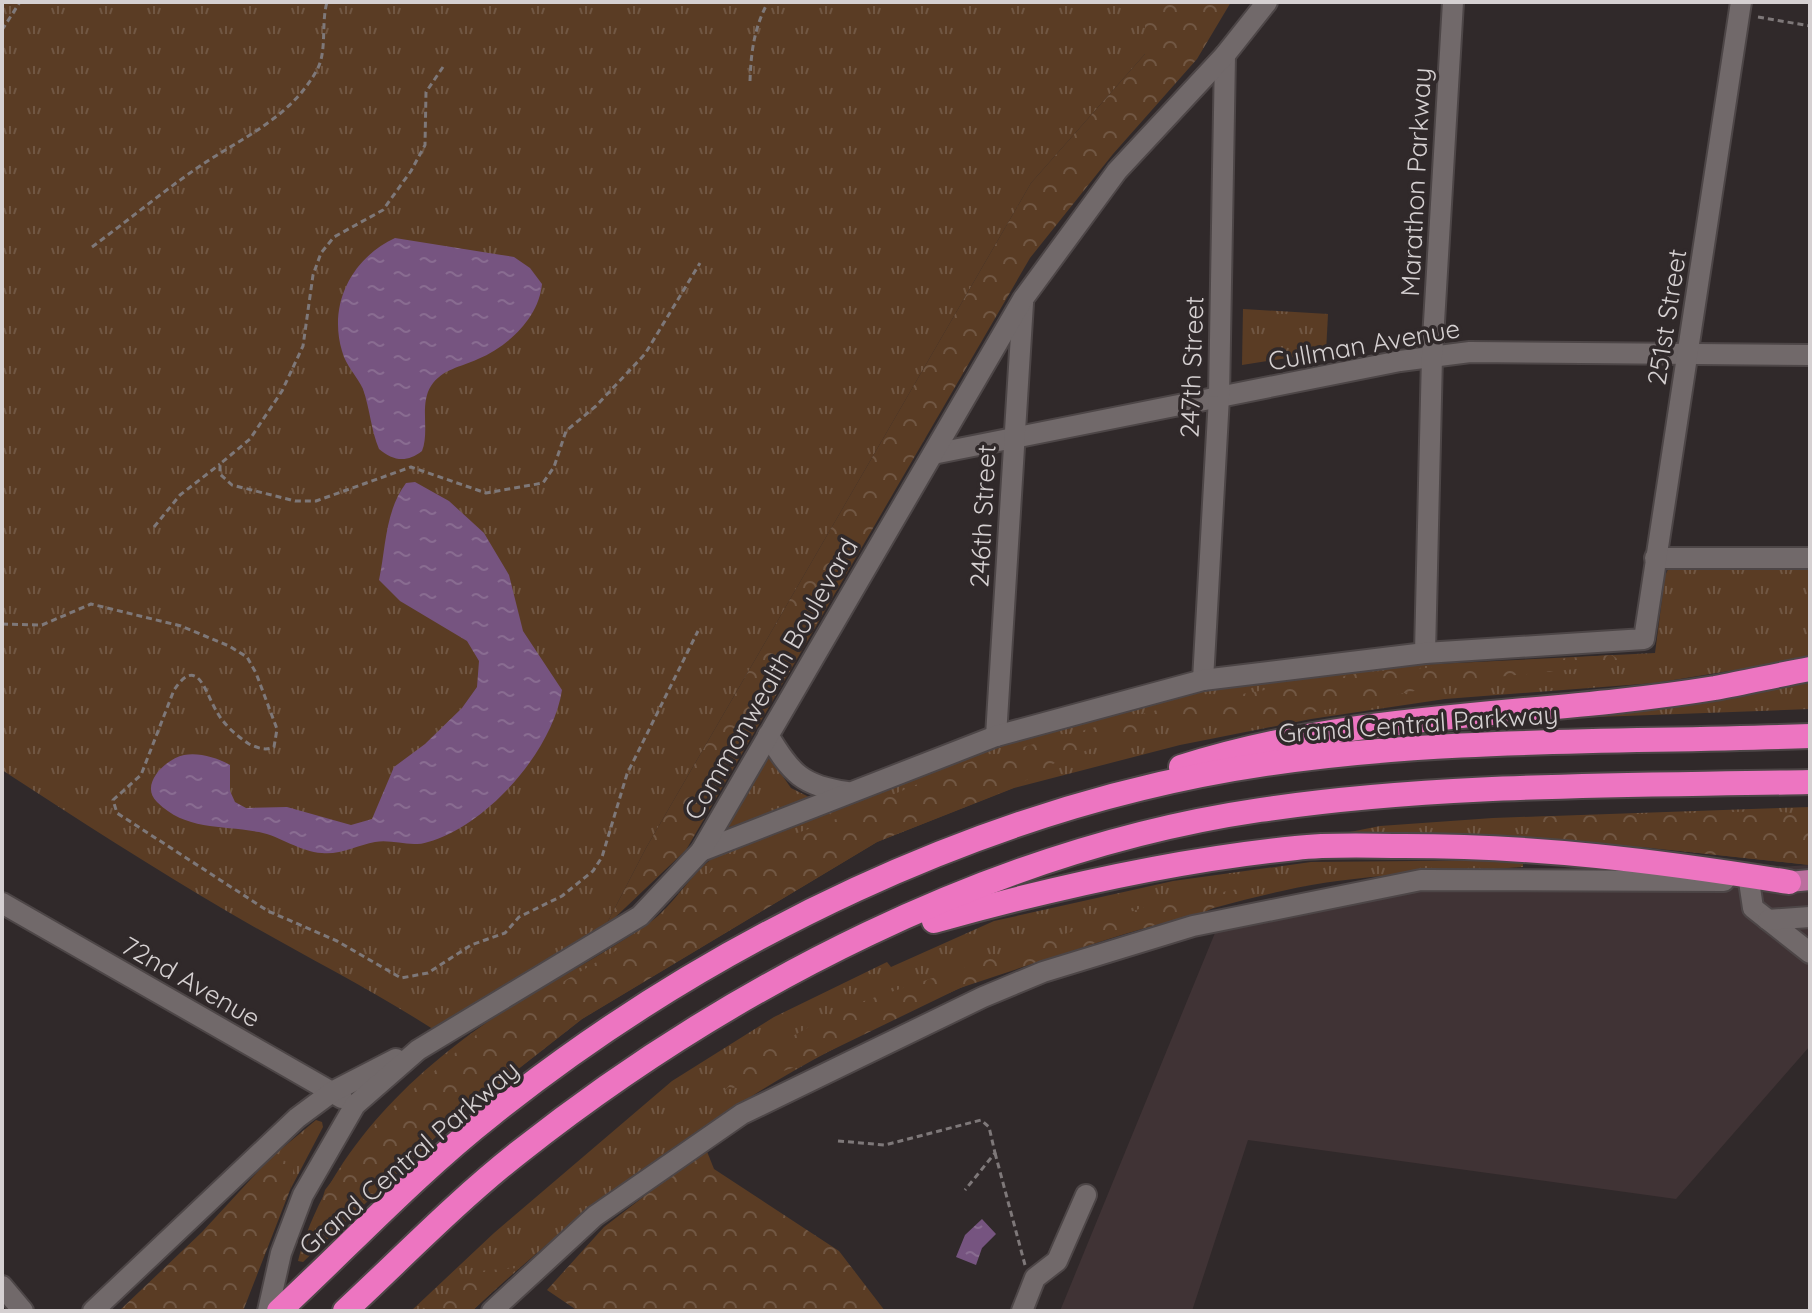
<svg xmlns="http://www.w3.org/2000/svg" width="1812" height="1313" font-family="Quicksand,sans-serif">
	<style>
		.built { fill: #403335 }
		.grass { fill: url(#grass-tufts) }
		.forest { fill: url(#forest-crowns) }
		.water { fill: url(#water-ripples) }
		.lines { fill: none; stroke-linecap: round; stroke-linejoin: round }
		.minor-casing { stroke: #4d4647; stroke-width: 24 }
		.major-casing { stroke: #4d4647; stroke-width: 24 }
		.highway-casing { stroke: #4d4647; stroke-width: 28 }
		.path { stroke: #7e7879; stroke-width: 3; stroke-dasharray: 6 4; stroke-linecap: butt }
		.minor { stroke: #71696a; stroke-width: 20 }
		.major { stroke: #bb709e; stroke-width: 20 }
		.highway { stroke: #ed75c1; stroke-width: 24 }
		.labels { text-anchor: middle; stroke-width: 7; stroke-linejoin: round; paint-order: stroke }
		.street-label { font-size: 26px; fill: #d5d0d1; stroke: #30292a }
	</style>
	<defs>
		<pattern id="grass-tufts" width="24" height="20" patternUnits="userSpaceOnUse" patternTransform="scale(2)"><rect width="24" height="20" fill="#5a3c24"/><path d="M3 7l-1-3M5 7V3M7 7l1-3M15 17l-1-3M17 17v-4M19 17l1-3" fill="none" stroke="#715743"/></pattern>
		<pattern id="forest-crowns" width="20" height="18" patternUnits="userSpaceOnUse" patternTransform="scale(2)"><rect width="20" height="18" fill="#5a3c24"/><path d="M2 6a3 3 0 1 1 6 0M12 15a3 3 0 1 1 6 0" fill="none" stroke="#715743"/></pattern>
		<pattern id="water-ripples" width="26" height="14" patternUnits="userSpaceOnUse" patternTransform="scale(2)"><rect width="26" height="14" fill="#765480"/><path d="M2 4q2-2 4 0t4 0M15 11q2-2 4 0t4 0" fill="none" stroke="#896c91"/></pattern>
	</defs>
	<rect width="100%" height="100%" fill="#30292a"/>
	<polygon class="built" points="1810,865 1810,1046 1676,1199 1248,1140 1192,1311 1060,1311 1217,928 1443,887"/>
	<g class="grass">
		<path d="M2,2H1145V54L1031,183L646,848L605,927L436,1031C369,988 298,953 230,913C152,867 77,819 2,770Z"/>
		<polygon points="1243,309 1328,314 1326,352 1242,365"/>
		<path d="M1669,567H1810V658L1655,683L1445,699L1311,719L1180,745L1014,788L877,842L582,1019L458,1116L303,1262L298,1261C327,1153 415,1068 507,1009C553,980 603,955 648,924C676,904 691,871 721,852L1003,742L1203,691L1258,680L1375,667L1655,653L1665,576Z"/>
		<polygon points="1810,676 1810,709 1570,718 1569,712"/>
		<polygon points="770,758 791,788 811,798 727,828 725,825 764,760"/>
		<polygon points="1810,807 1810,865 1643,847 1471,841 1305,841 1380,826 1493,818"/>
		<path d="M1523,860V867C1443,873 1360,873 1282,891C1206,908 1130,932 1056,956C1023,967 989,975 958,989C777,1066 616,1177 472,1311H411L494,1233L672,1081L774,1017L887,962L891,967L994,921L1173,881L1311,862Z"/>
		<polygon points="316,1120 322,1122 323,1127 290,1190 293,1167 274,1155"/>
	</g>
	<g class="forest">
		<polygon points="1145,2 1231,2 1197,59 1113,154 1030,258 686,850 605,927 646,848 1031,183 1145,54"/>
		<polygon points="1612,655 1625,664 1466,680 1301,715 1174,718 1058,761 1013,788 877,842 582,1019 458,1116 318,1248 315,1224 325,1190 379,1119 484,1028 658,926 724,858 829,822 969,762 1168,707 1367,672"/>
		<polygon points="1773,811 1810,815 1810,865 1643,847 1550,844 1536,835 1532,817"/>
		<polygon points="1258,885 1205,912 1119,935 960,988 801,1065 724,1091 758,1055 846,1007 1142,908"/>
		<polygon points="706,1149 714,1169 839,1251 885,1311 578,1311 547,1290 604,1227"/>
		<polygon points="274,1154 294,1167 290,1190 243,1311 119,1311 202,1232"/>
		<polygon points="518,1268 472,1311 437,1311 477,1271"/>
	</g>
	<g class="water">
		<path d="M395,238L514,257L530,268L542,284C539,317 509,346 478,359C461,367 442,369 431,386C419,405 430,431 422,451C407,463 393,461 379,449C371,430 370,409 363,389C357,376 346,366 342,351C328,304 352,258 395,238Z"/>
		<path d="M415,482L449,501L484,533L509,575L523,631L562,690C553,750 488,825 428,842C410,848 394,839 375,842C358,845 340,855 322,853C300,852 280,836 259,832C222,825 186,831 157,802C139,785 165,759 184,755C199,752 218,758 230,765V791L235,802L246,808L287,807L351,825L372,819L394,767L425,744L462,708L477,687L479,661L467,641L400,601L379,580C386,547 385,511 406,483Z"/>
		<polygon points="982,1219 996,1234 982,1248 976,1265 956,1257 965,1235"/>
	</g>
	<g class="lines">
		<defs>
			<g id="minor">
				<polyline points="933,454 1400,361 1470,352 1810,355"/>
				<polyline points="1655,558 1810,558"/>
				<polyline points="1425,653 1432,356 1453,2"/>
				<polyline points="1203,680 1219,397 1225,55"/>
				<path d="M768,735C791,773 802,786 847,792"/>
				<polyline points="996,736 1023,303"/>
				<polyline points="701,851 996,736 1203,680 1425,653 1644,639 1741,2"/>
				<polyline points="1749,881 1753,908 1810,953"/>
				<polyline points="2,903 342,1098"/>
				<polyline points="1768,920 1810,917"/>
				<polyline points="2,1286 23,1311"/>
				<polyline points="93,1311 297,1118 332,1092 396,1059"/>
				<polyline points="268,1311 281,1253 303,1195 355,1105 418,1050 640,916 701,851 1023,299 1117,171 1225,55 1267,2"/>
				<polyline points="492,1311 595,1216 742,1114 983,997 1043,972 1193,926 1421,880 1724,881"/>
				<polyline points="1022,1311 1035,1278 1057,1261 1086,1195"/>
			</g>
			<polyline id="major" points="1789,882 1810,880"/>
			<g id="highway">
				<path d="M1181,767C1355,711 1537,717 1715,688C1747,682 1778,675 1810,669"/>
				<path d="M934,921C1052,888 1174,860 1296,848C1331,844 1368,846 1404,846C1538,846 1657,861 1789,882"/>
				<path d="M279,1311C349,1246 416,1174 491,1115C710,940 988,805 1266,764C1447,737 1628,743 1810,736"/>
				<path d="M345,1311C402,1258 457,1201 518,1153C728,987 994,849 1260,810C1442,783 1627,786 1810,782"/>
			</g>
		</defs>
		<use href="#minor" class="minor-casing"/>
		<use href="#major" class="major-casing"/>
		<use href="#highway" class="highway-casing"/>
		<g class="path">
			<polyline points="1758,17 1810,26"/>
			<polyline points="2,30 20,2"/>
			<polyline points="443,67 426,92 425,145 411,171 383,210 334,237 321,253 313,275 303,346 282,391 250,439 220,464 220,474 232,485 295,501 316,501 411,467 486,493 543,483 554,467 566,431 596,406 645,354 700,263"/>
			<path d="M750,81C751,52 754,28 768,2"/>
			<path d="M92,247C130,219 167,188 206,162C248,135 293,115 318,68C327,49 321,23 327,2"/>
			<polyline points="154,527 180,495 220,464"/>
			<path d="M2,624L42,625L91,604L181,626L229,646L247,657L256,673L277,729L274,747C265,751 258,748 249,744C237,736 224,725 217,712C205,693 198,654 174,690L141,775L113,800L117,813L268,911L337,941L401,978L428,973L471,945L505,933L519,917L562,896L593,871L602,857L627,774L698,631"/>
			<polyline points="838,1141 885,1145 981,1120 989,1127 995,1153 965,1190"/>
			<polyline points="995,1153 1025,1265"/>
		</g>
		<use href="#minor" class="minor"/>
		<use href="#major" class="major"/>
		<use href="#highway" class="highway"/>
	</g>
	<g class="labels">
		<g class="street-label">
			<text transform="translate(1416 182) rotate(-87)" y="9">Marathon Parkway</text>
			<text transform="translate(1667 317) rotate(-81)" y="9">251st Street</text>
			<text transform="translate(1364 345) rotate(-10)" y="9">Cullman Avenue</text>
			<text transform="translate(1192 367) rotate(-88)" y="9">247th Street</text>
			<text transform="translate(983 516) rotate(-87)" y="9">246th Street</text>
			<text transform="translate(771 679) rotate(-60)" y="9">Commonwealth Boulevard</text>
			<text transform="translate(1418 724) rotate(-4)" y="9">Grand Central Parkway</text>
			<text transform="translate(191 982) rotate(30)" y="9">72nd Avenue</text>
			<text transform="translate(409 1158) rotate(-41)" y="9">Grand Central Parkway</text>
		</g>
	</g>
	<rect width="1812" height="1313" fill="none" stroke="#d5d0d1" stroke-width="8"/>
</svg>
